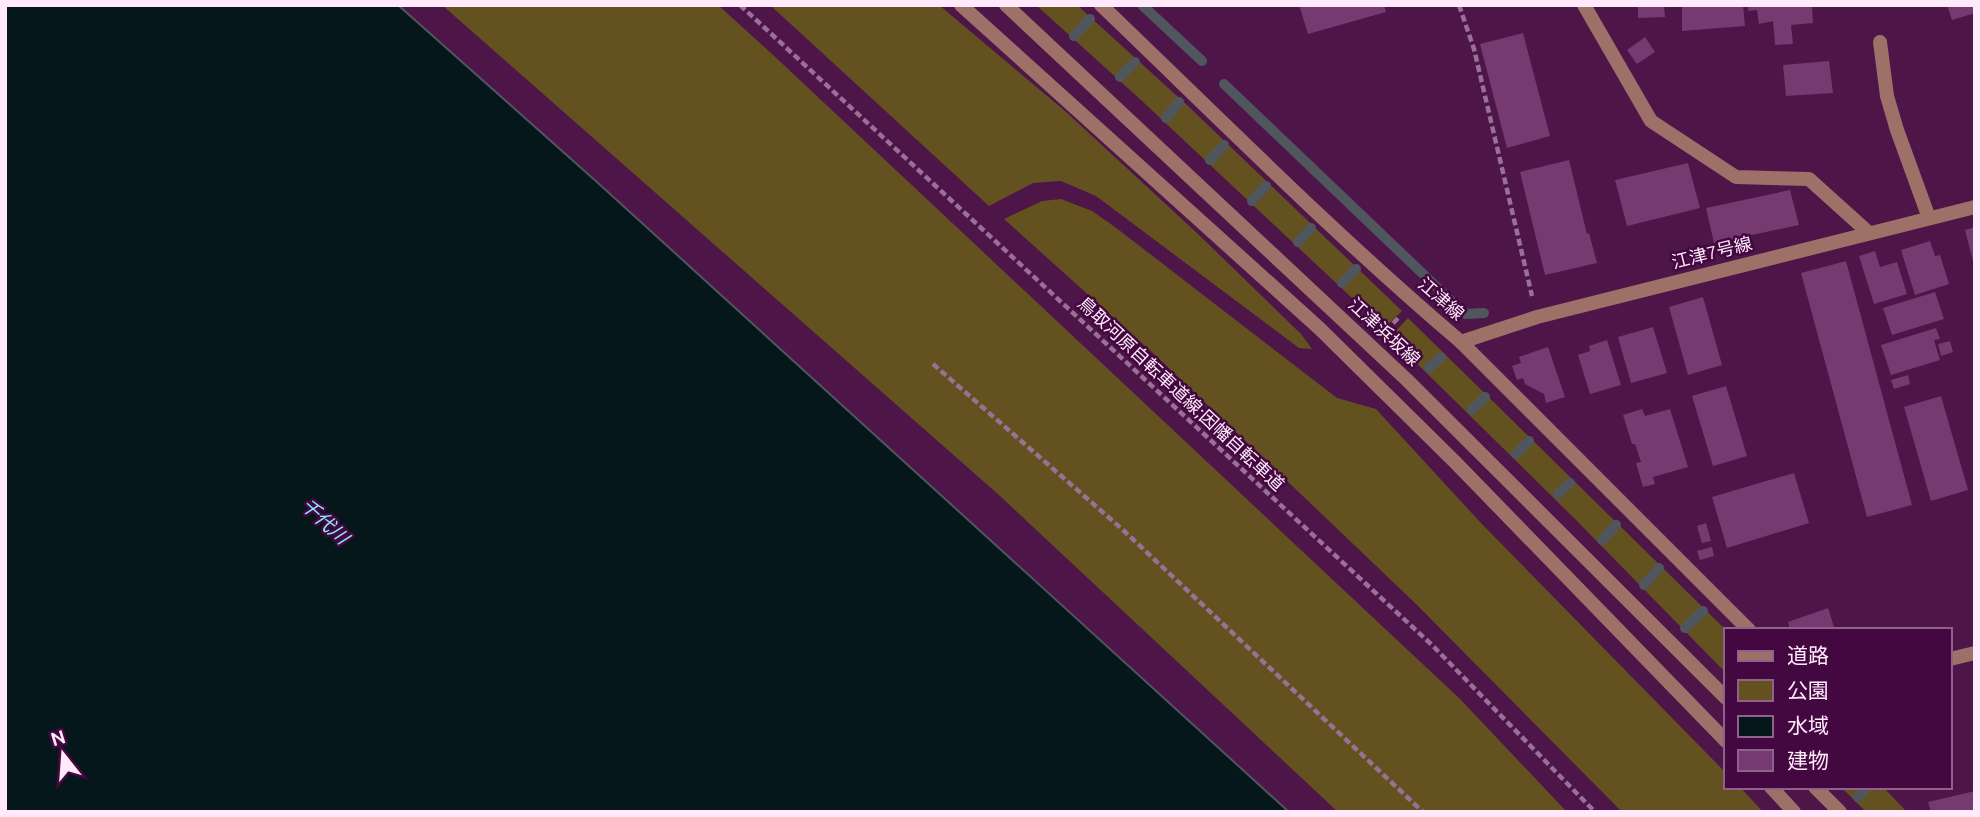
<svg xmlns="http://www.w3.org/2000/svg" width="1980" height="817" font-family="Ubuntu,'Noto Sans JP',sans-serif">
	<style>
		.green { fill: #635220 }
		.water { fill: #05171b; stroke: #50565e; stroke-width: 2 }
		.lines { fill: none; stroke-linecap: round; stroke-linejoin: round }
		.stream { stroke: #50565e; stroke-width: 10 }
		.building { fill: #753a6f }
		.path { stroke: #9a7096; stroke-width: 4.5; stroke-dasharray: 7 3.5; stroke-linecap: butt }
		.service { stroke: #9d7068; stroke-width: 14 }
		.minor { stroke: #9d7068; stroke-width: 14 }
		.tertiary { stroke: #9d7068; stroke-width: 14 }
		.labels { text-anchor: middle; stroke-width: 5; stroke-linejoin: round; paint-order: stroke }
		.street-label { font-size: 18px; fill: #ffe9fb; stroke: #42083f }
		.water-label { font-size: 19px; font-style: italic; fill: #88ebfe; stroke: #42083f }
	</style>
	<rect width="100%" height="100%" fill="#4e1549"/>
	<g class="green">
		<polygon points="442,5 718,5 772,54 1460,699 1567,812 1338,812 999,495"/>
		<polygon points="770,5 939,5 1065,111 1198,234 1301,334 1312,349 1299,348 1096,196 1061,181 1033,183 989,206"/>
		<polygon points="1036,5 1077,5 1188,106 1402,311 1384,328 1141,100"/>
		<polygon points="1061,199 1092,211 1115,227 1337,398 1376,409 1480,522 1726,773 1726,787 1740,787 1763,812 1622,812 1415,603 1153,353 1004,219 1042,201"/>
		<polygon points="1408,318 1726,630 1726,673 1577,521 1390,337"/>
		<polygon points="1841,787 1883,787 1907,812 1866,812"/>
	</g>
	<polygon class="water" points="5,5 398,5 598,183 1289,812 5,812"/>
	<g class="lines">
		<g class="stream">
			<polyline points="1142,5 1202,61"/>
			<polyline points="1074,36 1090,19"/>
			<polyline points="1120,77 1135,62"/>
			<polyline points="1224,84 1465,314 1484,313"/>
			<polyline points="1166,118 1179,102"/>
			<polyline points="1210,160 1224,145"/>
			<polyline points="1252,201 1266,186"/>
			<polyline points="1298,242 1311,228"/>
			<polyline points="1342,283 1356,269"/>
			<polyline points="1429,368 1441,357"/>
			<polyline points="1472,410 1485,397"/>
			<polyline points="1516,454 1529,441"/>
			<polyline points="1558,494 1570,483"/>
			<polyline points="1602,540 1616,525"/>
			<polyline points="1644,585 1659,568"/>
			<polyline points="1685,628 1703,611"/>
			<polyline points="1858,797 1867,787"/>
		</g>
	</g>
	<g class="building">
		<polygon points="1299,5 1384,5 1386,12 1308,34"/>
		<polygon points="1638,5 1664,5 1665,17 1638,18"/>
		<polygon points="1682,5 1743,5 1745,26 1682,31"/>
		<polygon points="1748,5 1812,5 1813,23 1791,25 1793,44 1775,45 1773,21 1759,24 1757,10 1748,11"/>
		<polygon points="1947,5 1975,5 1975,13 1952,20"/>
		<polygon points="1523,33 1550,136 1507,148 1480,44"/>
		<polygon points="1645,37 1655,52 1637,64 1627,50"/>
		<polygon points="1829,61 1833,93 1786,96 1783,65"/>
		<polygon points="1569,160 1587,234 1589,233 1597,263 1545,275 1520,172"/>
		<polygon points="1688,163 1700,208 1627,226 1615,180"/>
		<polygon points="1790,190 1799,225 1714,243 1706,208"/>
		<polygon points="1975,227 1975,265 1974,265 1965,230"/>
		<polygon points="1930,241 1935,256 1940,255 1949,284 1915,295 1901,250"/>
		<polygon points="1875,251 1880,267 1897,262 1907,294 1874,304 1859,256"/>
		<polygon points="1846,261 1912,505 1867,517 1801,273"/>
		<polygon points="1935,292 1944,319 1892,335 1883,308"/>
		<polygon points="1703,297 1722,365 1688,375 1669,307"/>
		<polygon points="1653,327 1667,373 1631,383 1618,337"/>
		<polygon points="1936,328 1940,339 1934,340 1940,360 1891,375 1881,345"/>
		<polygon points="1607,340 1621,385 1590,394 1578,355 1590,351 1589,346"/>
		<polygon points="1950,341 1953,352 1941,356 1938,344"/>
		<polygon points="1548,347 1565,397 1546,403 1544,394 1525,384 1523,378 1517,380 1512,366 1521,363 1519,357"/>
		<polygon points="1908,375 1910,384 1894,389 1891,380"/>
		<polygon points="1726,386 1747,456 1713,466 1692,396"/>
		<polygon points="1941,396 1968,490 1931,501 1904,407"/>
		<polygon points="1642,409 1645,416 1670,409 1688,467 1653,477 1655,484 1643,487 1636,463 1641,462 1635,444 1632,444 1623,415"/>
		<polygon points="1794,473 1809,523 1727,548 1712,497"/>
		<polygon points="1706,523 1711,541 1702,543 1697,526"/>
		<polygon points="1712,547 1714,556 1700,560 1697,551"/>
		<polygon points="1828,608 1835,630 1790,630 1788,622"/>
		<polygon points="1975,791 1975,812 1931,812 1928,802"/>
	</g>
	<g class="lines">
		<g class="path">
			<polyline points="740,5 1432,645 1595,812"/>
			<polyline points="1459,5 1474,49 1532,296"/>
			<polyline points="1386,331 1399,317"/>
			<polyline points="933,364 1122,529 1423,812"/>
		</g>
		<polyline class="service" points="1880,42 1887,96 1897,130 1929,218"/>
		<g class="minor">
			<polyline points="961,5 1319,328 1455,462 1726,741"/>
			<path d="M1101,5C1220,119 1336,236 1461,342L1749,630"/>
			<polyline points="1584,5 1651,121 1736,177 1809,179 1869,233"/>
			<polyline points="1461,342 1537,317 1975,207"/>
			<polyline points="1950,659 1975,653"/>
			<polyline points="1771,787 1794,812"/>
		</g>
		<g class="tertiary">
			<polyline points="1006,5 1407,380 1726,698"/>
			<polyline points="1815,787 1840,812"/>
		</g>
	</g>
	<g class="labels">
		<g class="street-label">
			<text transform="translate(1712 253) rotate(-14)" y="6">江津7号線</text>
			<text transform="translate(1441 299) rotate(41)" y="6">江津線</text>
			<text transform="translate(1384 332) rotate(43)" y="6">江津浜坂線</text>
			<text transform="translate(1181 394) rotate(43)" y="6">鳥取河原自転車道線;因幡自転車道</text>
		</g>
		<g class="water-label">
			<text transform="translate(325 521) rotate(43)" y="7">千代川</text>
		</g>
	</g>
	<rect width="1980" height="817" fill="none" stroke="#ffe9fb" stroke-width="14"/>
	<rect x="1724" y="628" width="228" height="161" fill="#42083f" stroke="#8e628a" stroke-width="2"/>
	<rect x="1738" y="651" width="35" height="10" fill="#9d7068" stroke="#8e628a" stroke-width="2"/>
	<text x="1787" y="663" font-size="21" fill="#ffe9fb">道路</text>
	<rect x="1738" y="680" width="35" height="21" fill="#635220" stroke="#8e628a" stroke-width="2"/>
	<text x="1787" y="698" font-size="21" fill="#ffe9fb">公園</text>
	<rect x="1738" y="716" width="35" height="21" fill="#05171b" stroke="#8e628a" stroke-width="2"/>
	<text x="1787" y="733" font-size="21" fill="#ffe9fb">水域</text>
	<rect x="1738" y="750" width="35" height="21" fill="#753a6f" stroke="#8e628a" stroke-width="2"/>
	<text x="1787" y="768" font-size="21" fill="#ffe9fb">建物</text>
	<g transform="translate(63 754) rotate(343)" stroke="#42083f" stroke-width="5" paint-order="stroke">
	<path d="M0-5L12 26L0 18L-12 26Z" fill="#ffe9fb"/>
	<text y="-10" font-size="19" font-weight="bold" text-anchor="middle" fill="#ffe9fb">N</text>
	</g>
</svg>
